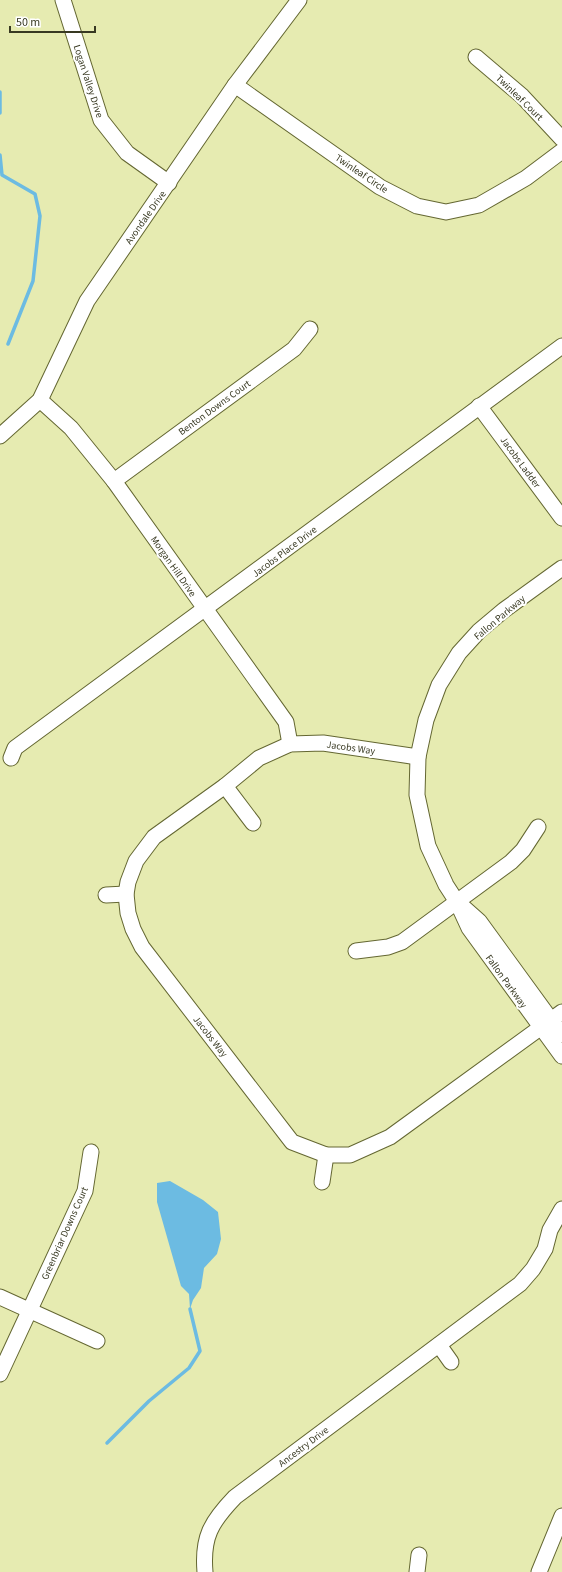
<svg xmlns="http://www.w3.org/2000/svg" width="562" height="1572" font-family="'Source Sans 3',sans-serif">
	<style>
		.water { fill: #6cbbe2 }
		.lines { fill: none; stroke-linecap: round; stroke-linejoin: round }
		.stream { stroke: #6cbbe2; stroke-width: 3.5 }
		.minor-casing { stroke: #646732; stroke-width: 17 }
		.minor { stroke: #fff; stroke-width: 15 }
		.labels { text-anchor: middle; stroke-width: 4; stroke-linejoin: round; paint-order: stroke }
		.street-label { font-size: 10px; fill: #383922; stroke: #fff }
	</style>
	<rect width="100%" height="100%" fill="#e6ebb1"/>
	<polygon class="water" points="170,1181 203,1200 218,1212 221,1239 217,1254 204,1268 201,1288 193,1300 190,1309 189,1294 181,1286 157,1202 157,1183"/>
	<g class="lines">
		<g class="stream">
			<polyline points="0,92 0,113"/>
			<polyline points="0,155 2,175 35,194 40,216 33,281 8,344"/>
			<polyline points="107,1443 149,1401 189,1368 200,1351 190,1309"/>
		</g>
		<defs>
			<g id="minor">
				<polyline points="63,0 101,120 127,153 169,183"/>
				<polyline points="476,57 522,96 562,139"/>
				<polyline points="235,85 380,187 417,206 446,212 479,205 526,178 562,151"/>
				<polyline points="40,400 71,428 114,481 286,722 290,744"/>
				<polyline points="479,406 562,518"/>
				<polyline points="0,436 40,400 87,301 235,85 299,0"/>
				<polyline points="114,481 294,349 310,329"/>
				<polyline points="562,568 504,610 479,631 459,653 439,685 426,720 418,757 417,795 428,846 446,885 457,902 469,928 562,1056"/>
				<polyline points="418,757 323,743 290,744 259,758 225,786 154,837 136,861 128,882 126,894 128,913 133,929 142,947 292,1142 326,1155 350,1155 390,1137 562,1012"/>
				<polyline points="11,758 15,748 562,346"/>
				<polyline points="225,786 253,823"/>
				<polyline points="106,895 126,894"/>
				<polyline points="461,905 479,921 562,1035"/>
				<polyline points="356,951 388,947 402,942 511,862 523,850 538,827"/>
				<polyline points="322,1182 326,1155"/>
				<polyline points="0,1297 97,1341"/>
				<polyline points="439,1345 451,1362"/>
				<polyline points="0,1374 85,1191 91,1152"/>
				<path d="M205,1572C202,1537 211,1522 235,1497L520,1284L533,1269L545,1249L550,1230L562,1209"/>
				<polyline points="417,1572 419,1555"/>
				<polyline points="539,1572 562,1516"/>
			</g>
		</defs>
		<use href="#minor" class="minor-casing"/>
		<use href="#minor" class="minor"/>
	</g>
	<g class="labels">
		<g class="street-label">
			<text transform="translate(89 81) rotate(72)" y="4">Logan Valley Drive</text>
			<text transform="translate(520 97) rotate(44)" y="4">Twinleaf Court</text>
			<text transform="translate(362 173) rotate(34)" y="4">Twinleaf Circle</text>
			<text transform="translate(145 217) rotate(-55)" y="4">Avondale Drive</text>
			<text transform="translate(214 407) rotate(-36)" y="4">Benton Downs Court</text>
			<text transform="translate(521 462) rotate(54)" y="4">Jacobs Ladder</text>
			<text transform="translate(284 551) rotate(-37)" y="4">Jacobs Place Drive</text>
			<text transform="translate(174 566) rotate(55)" y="4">Morgan Hill Drive</text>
			<text transform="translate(499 617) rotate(-40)" y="4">Fallon Parkway</text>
			<text transform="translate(351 747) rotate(8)" y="4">Jacobs Way</text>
			<text transform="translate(507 981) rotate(54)" y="4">Fallon Parkway</text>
			<text transform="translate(211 1036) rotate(52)" y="4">Jacobs Way</text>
			<text transform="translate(64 1233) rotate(-66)" y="4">Greenbriar Downs Court</text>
			<text transform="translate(303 1446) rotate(-37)" y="4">Ancestry Drive</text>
		</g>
	</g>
	<path d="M10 26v6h85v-6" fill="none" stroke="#383922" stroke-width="2"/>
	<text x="16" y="26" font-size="12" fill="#383922" stroke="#ffffff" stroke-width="3" paint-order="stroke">50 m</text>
</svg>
